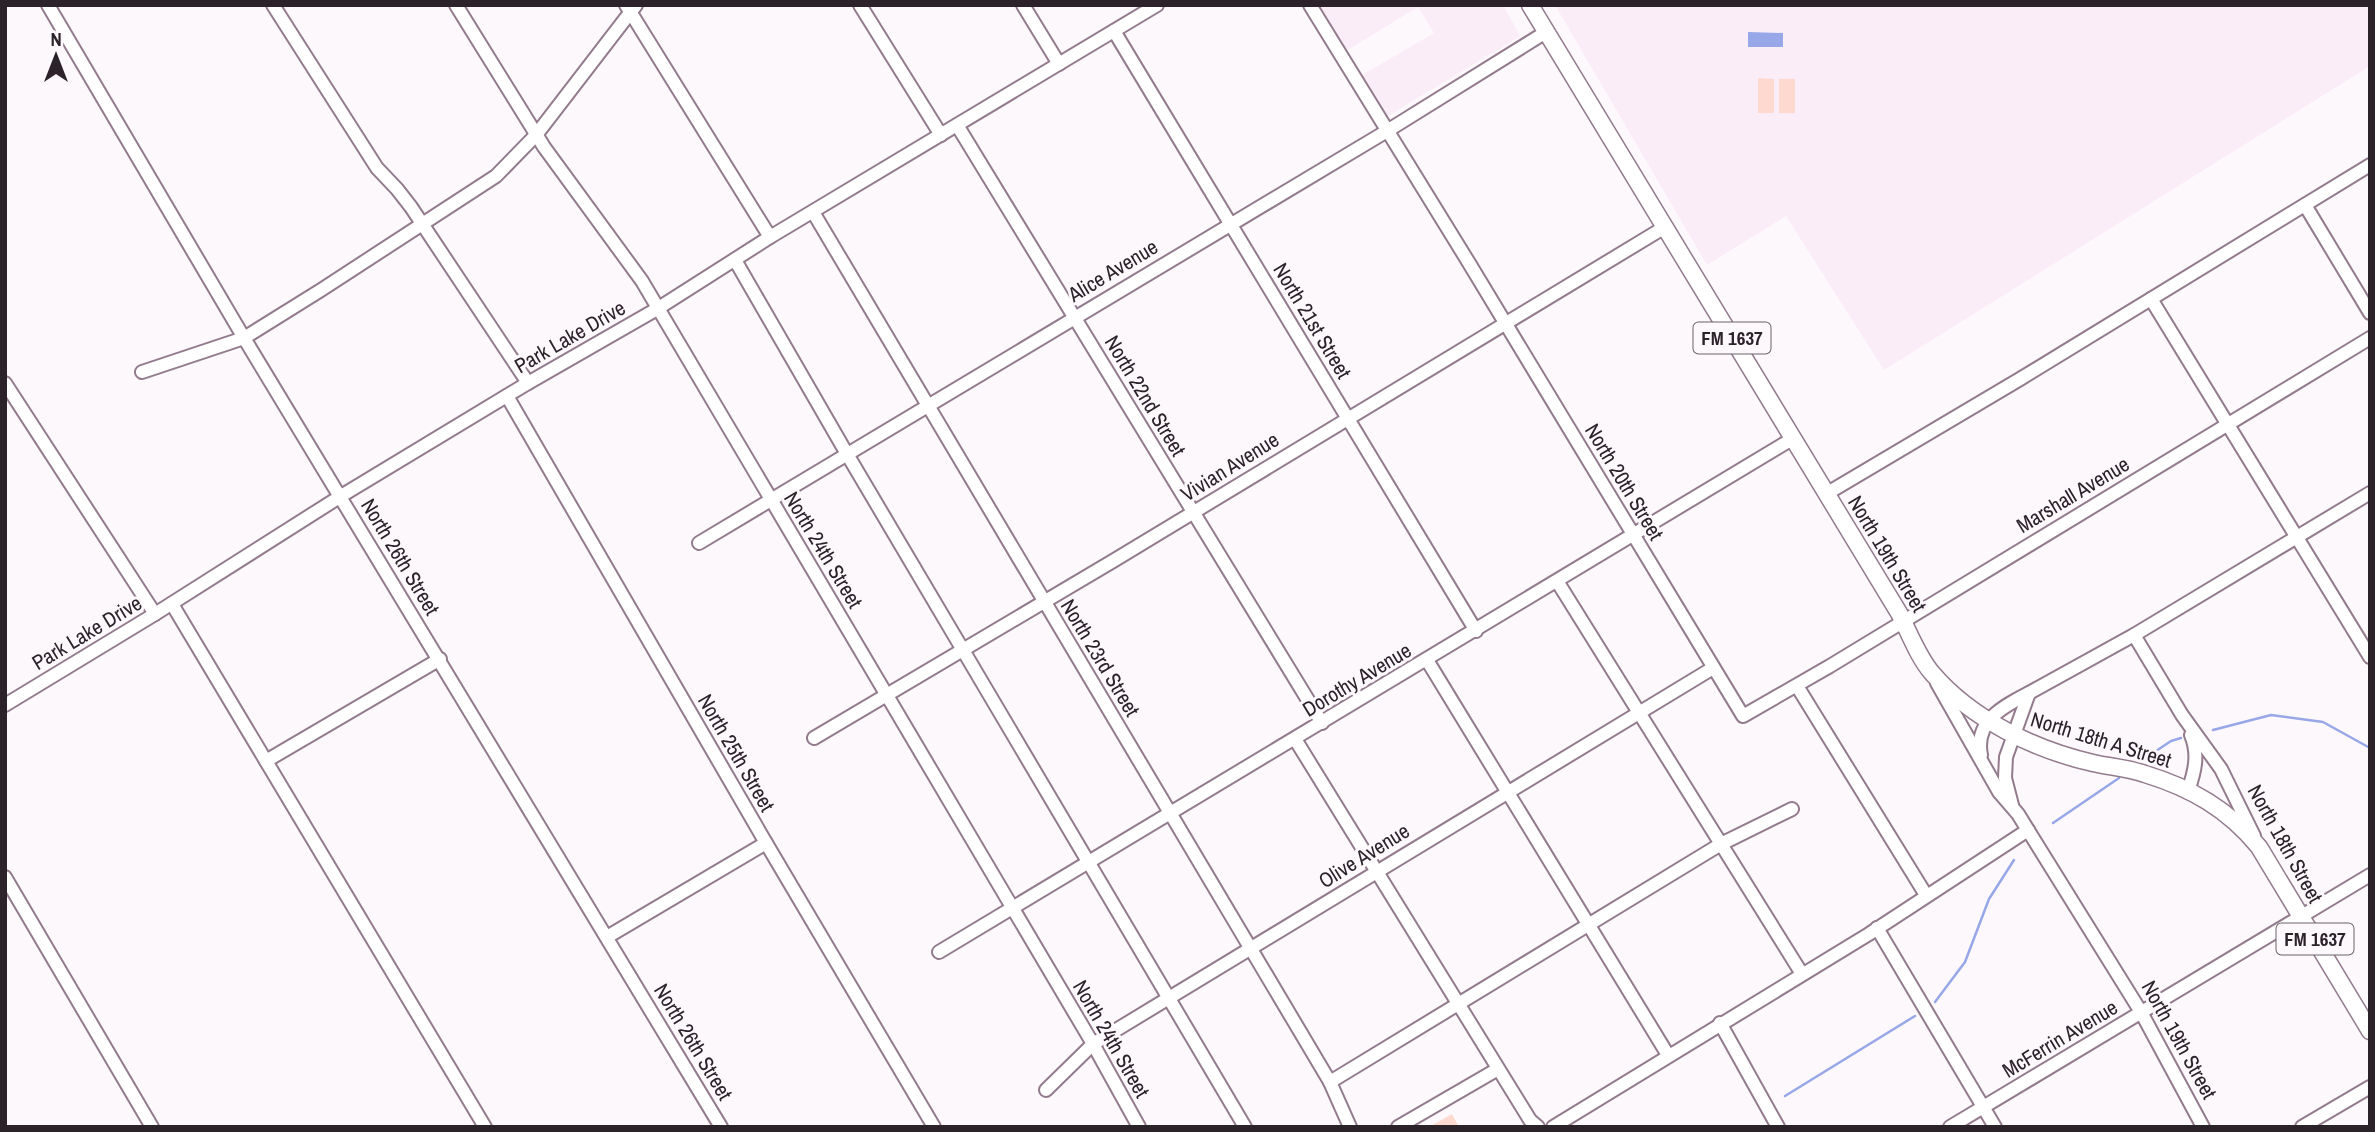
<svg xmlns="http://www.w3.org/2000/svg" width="2375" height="1132" font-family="'Archivo Narrow',sans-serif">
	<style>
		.built { fill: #fbedf8 }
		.green { fill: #fed9cf }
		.water { fill: #97a7e7 }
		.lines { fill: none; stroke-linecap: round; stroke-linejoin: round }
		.stream { stroke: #97a7e7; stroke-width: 2.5 }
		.minor-casing { stroke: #937b8d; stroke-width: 16 }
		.major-casing { stroke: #937b8d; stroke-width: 19 }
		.minor { stroke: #fff; stroke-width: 12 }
		.major { stroke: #fff; stroke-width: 16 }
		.labels { text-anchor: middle; stroke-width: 6; stroke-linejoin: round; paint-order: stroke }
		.shield { fill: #fdf8fc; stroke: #6b6369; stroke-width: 2 }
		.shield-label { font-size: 19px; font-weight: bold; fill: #2c232a }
		.street-label { font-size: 21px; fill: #2c232a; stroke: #fdf8fc }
	</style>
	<rect width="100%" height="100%" fill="#fdf8fc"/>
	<g class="built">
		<polygon points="1318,5 1503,5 1520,36 1388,116 1362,75 1434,33 1422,13 1418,7 1346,51"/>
		<polygon points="1555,5 2370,5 2370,66 1884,370 1786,216 1707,265"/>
	</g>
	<g class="green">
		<polygon points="1758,78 1774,79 1774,113 1758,113"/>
		<rect x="1779" y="79" width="16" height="34"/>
		<polygon points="1452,1114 1459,1127 1429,1127"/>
	</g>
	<polygon class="water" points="1748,32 1783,33 1783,47 1748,47"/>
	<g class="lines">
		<g class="stream">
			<polyline points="2213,730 2271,715 2323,722 2370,748"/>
			<polyline points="2144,759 2171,741 2181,738"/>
			<polyline points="2053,823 2119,778"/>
			<polyline points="1935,1002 1965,962 1989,899 2014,860"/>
			<polyline points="1785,1096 1915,1016"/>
		</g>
		<defs>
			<g id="minor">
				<polyline points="48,5 244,338 721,1127"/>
				<polyline points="273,5 377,168 397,189 411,207 528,383"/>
				<polyline points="456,5 544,147 642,281 1093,1044 1139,1127"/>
				<polyline points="626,5 770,237"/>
				<polyline points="860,5 941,135"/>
				<polyline points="1023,5 1059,64"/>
				<polyline points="1310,5 1469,263 1743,716 1830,666 2370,338"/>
				<polyline points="1114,31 1476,631"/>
				<polyline points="957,125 1322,723"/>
				<polyline points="2305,205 2370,313"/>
				<polyline points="813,212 1330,1082 1350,1127"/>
				<polyline points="735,260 847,454 1245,1127"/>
				<polyline points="2151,299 2370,657"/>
				<polyline points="142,372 244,338 321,290 496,176 536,135 636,5"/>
				<polyline points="5,383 155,614"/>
				<polyline points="507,396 766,843 934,1127"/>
				<polyline points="1826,494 2020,379 2370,165"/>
				<polyline points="699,543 1387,131 1546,32"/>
				<polyline points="1557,581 1802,974"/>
				<polyline points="172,604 485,1127"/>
				<polyline points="2134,635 2182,715 2221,769 2254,836"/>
				<polyline points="1427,660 1668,1055"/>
				<polyline points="1937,683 1999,792 2018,814 2141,1012 2203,1127"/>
				<polyline points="1797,686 1926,895"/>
				<polyline points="2029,693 2134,635 2370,493"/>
				<polyline points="5,705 155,614 341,496 528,383 657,309 770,237 1157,5"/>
				<polyline points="814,738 1113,561 1665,227"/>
				<polyline points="1295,739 1530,1120 1538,1127"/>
				<path d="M1981,755C1974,721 2004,706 2029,693L2006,757L2005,778L2012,805"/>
				<polyline points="266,761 440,659"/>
				<path d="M2188,791C2195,771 2199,754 2191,735"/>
				<polyline points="5,877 152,1127"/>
				<polyline points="1877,928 1995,1127"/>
				<polyline points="607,937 766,843"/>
				<polyline points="939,952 1792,439"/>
				<polyline points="1720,1023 1778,1127"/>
				<polyline points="1330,1082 1721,844 1792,809"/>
				<polyline points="1046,1090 1093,1044 1713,668"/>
				<polyline points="1398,1127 1498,1069"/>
				<polyline points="1553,1127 1869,934 2028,830"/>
				<polyline points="1950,1127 2370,875"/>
				<polyline points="2302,1127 2370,1087"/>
			</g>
			<path id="major" d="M1530,5L1899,613C1909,632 1918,657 1932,673C1971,719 2035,750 2093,763C2110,767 2128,768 2145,774C2191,788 2228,809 2259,847L2370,1031"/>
		</defs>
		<use href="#minor" class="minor-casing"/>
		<use href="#major" class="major-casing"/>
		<use href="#minor" class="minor"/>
		<use href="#major" class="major"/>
	</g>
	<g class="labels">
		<g class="shield">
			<rect x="1693.5" y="322.5" width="77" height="31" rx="5"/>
			<rect x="2276.5" y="923.5" width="77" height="31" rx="5"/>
		</g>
		<g class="shield-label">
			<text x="1732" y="345">FM 1637</text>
			<text x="2315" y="946">FM 1637</text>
		</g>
		<g class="street-label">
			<text transform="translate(1113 271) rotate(-31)" y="7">Alice Avenue</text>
			<text transform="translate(1312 321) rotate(59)" y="7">North 21st Street</text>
			<text transform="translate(570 337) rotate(-30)" y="7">Park Lake Drive</text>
			<text transform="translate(1145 396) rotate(59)" y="7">North 22nd Street</text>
			<text transform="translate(1230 467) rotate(-32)" y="7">Vivian Avenue</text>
			<text transform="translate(1624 482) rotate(59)" y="7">North 20th Street</text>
			<text transform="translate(2073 495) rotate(-31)" y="7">Marshall Avenue</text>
			<text transform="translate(823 550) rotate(59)" y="7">North 24th Street</text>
			<text transform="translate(1887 554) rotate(59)" y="7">North 19th Street</text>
			<text transform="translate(400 557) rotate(59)" y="7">North 26th Street</text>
			<text transform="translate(87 633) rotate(-31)" y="7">Park Lake Drive</text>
			<text transform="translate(1100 658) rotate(59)" y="7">North 23rd Street</text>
			<text transform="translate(1357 680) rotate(-31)" y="7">Dorothy Avenue</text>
			<text transform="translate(2101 740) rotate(17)" y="7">North 18th A Street</text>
			<text transform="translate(736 753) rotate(60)" y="7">North 25th Street</text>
			<text transform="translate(2285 844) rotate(61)" y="7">North 18th Street</text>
			<text transform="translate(1364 856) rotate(-32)" y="7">Olive Avenue</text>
			<text transform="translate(1111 1039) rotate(60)" y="7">North 24th Street</text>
			<text transform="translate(2060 1039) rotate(-31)" y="7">McFerrin Avenue</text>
			<text transform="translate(2179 1040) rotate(61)" y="7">North 19th Street</text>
			<text transform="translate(693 1042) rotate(59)" y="7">North 26th Street</text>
		</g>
	</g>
	<rect width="2375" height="1132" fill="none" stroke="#2c232a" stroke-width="14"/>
	<g transform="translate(56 56)" stroke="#fdf8fc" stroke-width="5" paint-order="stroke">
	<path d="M0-5L12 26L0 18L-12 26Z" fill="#2c232a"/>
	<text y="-10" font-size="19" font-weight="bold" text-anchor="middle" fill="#2c232a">N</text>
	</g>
</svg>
